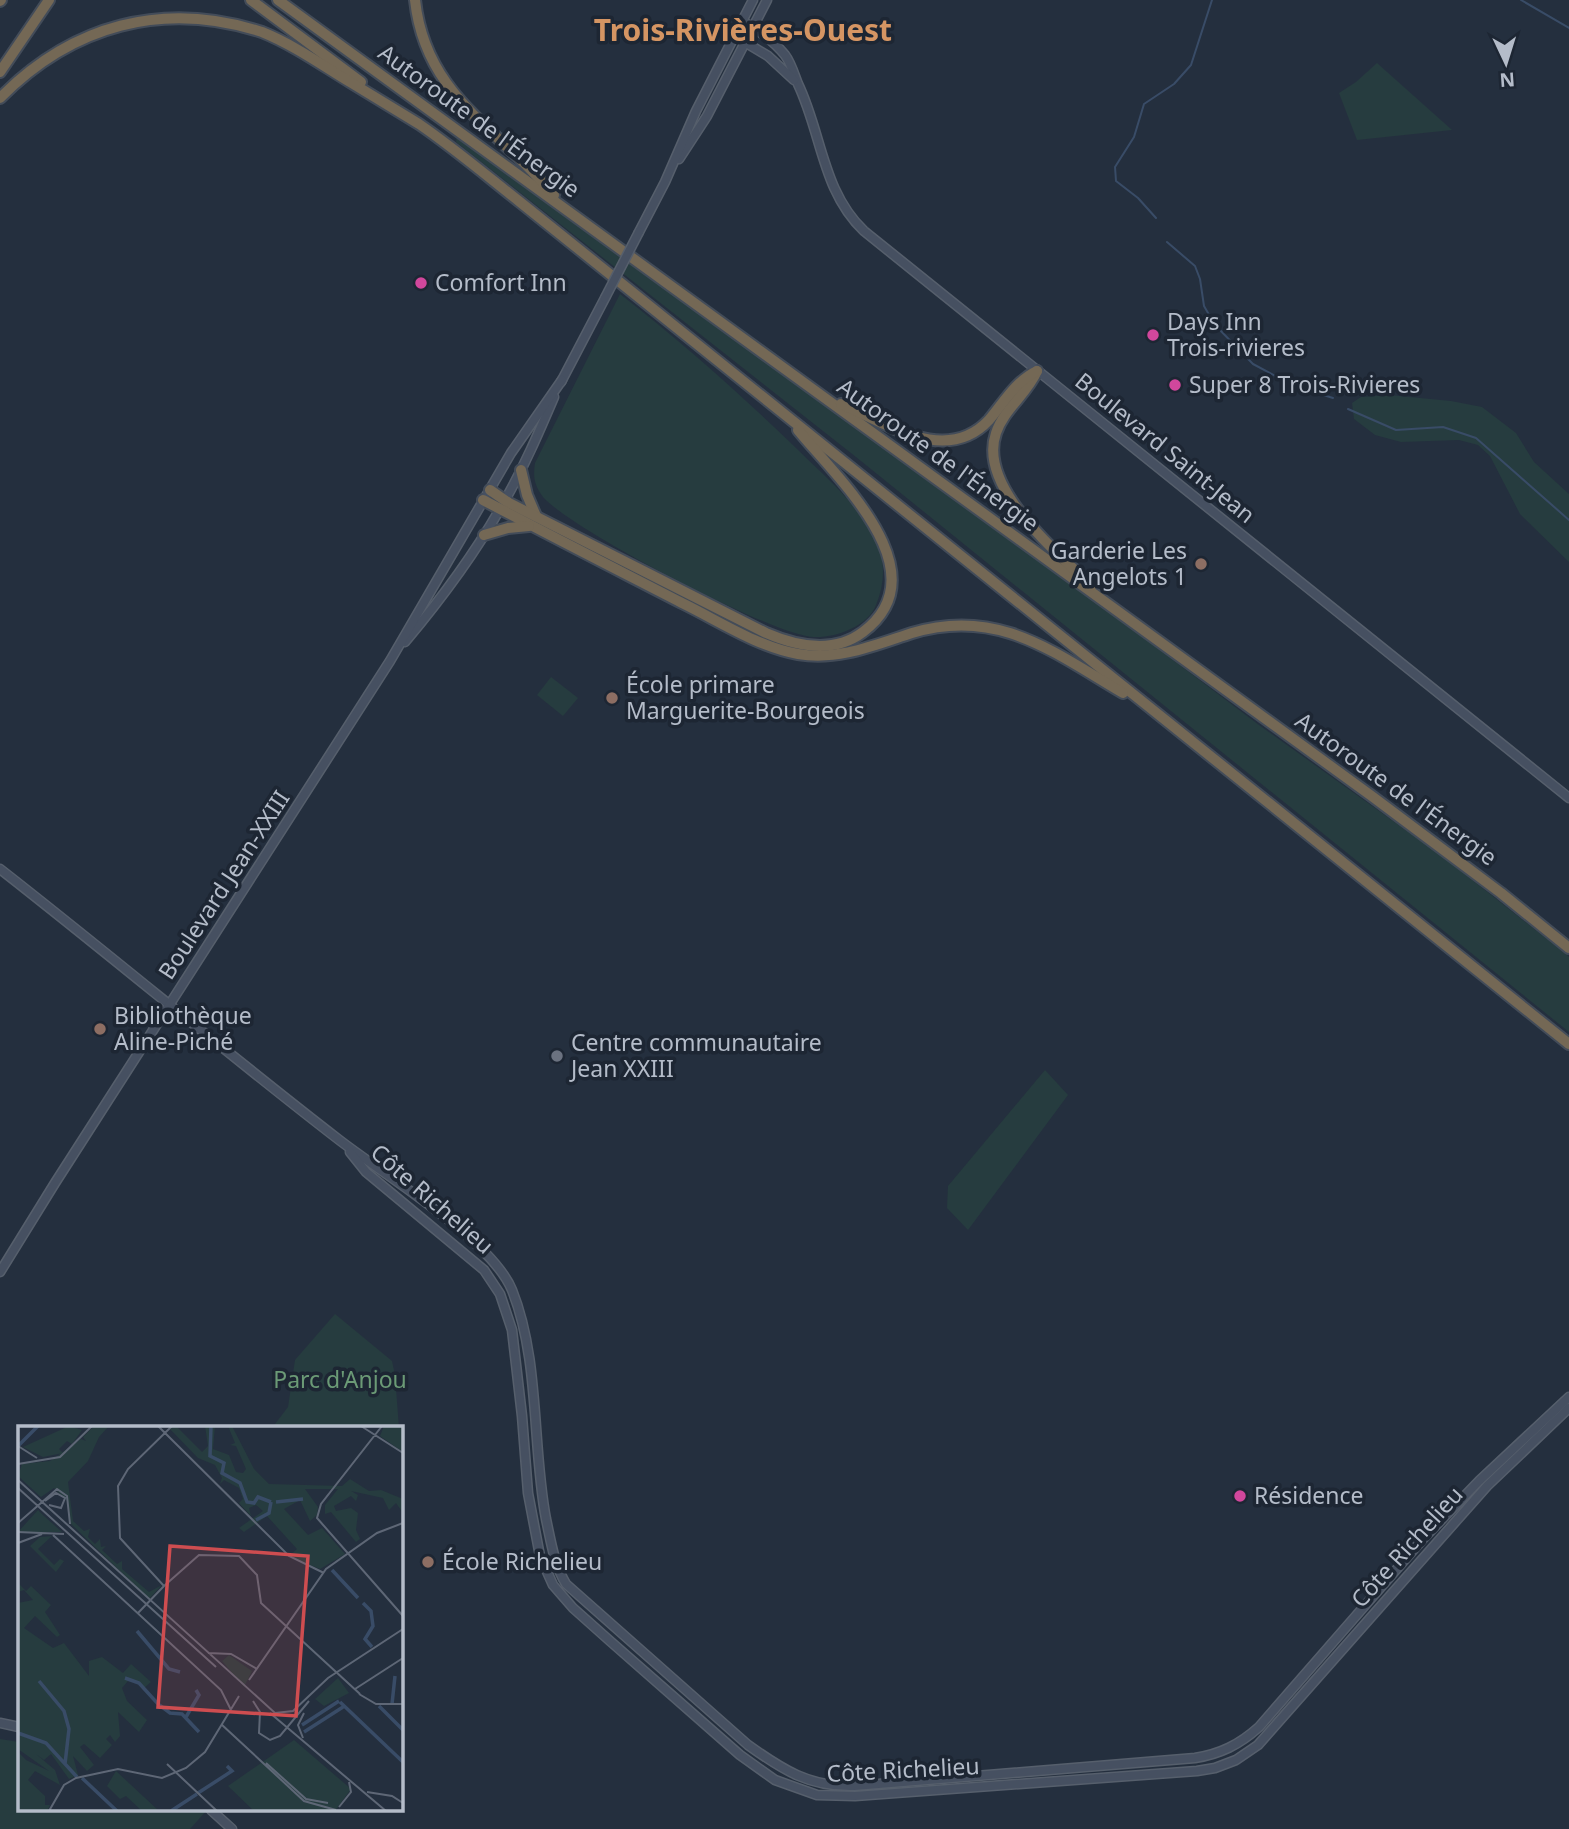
<svg xmlns="http://www.w3.org/2000/svg" width="1569" height="1829" font-family="'Noto Sans',sans-serif">
	<style>
		.green { fill: #263c3f }
		.lines { fill: none; stroke-linecap: round; stroke-linejoin: round }
		.stream { stroke: #394c67; stroke-width: 2 }
		.secondary-casing { stroke: #565f6c; stroke-width: 11 }
		.highway-casing { stroke: #434c59; stroke-width: 14 }
		.secondary { stroke: #465061; stroke-width: 8 }
		.highway { stroke: #746855; stroke-width: 10 }
		.secondary-bridge-casing { stroke: #565f6c; stroke-width: 11; stroke-linecap: butt }
		.secondary-bridge { stroke: #465061; stroke-width: 8 }
		.hotel-dot { fill: #d1479c; stroke: #1d2633; stroke-width: 2.5 }
		.education-dot { fill: #8d6e63; stroke: #1d2633; stroke-width: 2.5 }
		.worship-dot { fill: #6b7280; stroke: #1d2633; stroke-width: 2.5 }
		.labels { text-anchor: middle; stroke-width: 7; stroke-linejoin: round; paint-order: stroke }
		.street-label { font-size: 23px; fill: #b4bcc9; stroke: #1d2633 }
		.poi-label { font-size: 23px; fill: #b4bcc9; stroke: #1d2633; text-anchor: start }
		.park-label { font-size: 23px; fill: #6b9a76; stroke: #1d2633 }
		.district-label { font-size: 30px; font-weight: bold; fill: #d59563; stroke: #1d2633 }
		.inset-river { fill: none; stroke: #394c67; stroke-width: 3.5 }
		.inset-road { fill: none; stroke: #5e6776; stroke-width: 2 }
		.view { fill: #ce4d50; fill-opacity: 0.15; stroke: #ce4d50; stroke-width: 3.5 }
		.inset-edge { fill: none; stroke: #b4bcc9; stroke-width: 3.5 }
	</style>
	<rect width="100%" height="100%" fill="#242f3e"/>
	<g class="green">
		<polygon points="1377,63 1452,130 1357,140 1339,93 1356,82"/>
		<polygon points="457,137 1148,641 1259,725 1442,856 1566,954 1569,957 1569,1032 856,457 456,142"/>
		<path d="M620,294C682,342 739,393 795,447C824,476 857,502 875,539C886,561 885,583 876,605C868,626 836,638 814,637C773,636 569,528 543,497C534,485 533,477 535,463Z"/>
		<polygon points="1389,395 1451,401 1482,407 1516,433 1534,462 1569,494 1569,562 1520,514 1490,456 1478,445 1459,440 1401,442 1375,435 1354,419 1352,403 1361,397"/>
		<polygon points="551,677 578,698 563,716 537,695"/>
		<polygon points="1045,1070 1068,1095 968,1230 947,1208 948,1186"/>
		<polygon points="335,1314 392,1361 395,1375 399,1428 272,1428 288,1407 295,1360"/>
		<polygon points="0,1739 19,1742 19,1810 207,1810 190,1829 0,1829"/>
	</g>
	<g class="lines">
		<g class="stream">
			<polyline points="1521,0 1569,28"/>
			<polyline points="1156,218 1138,198 1116,181 1115,167 1134,137 1144,104 1174,84 1191,65 1212,0"/>
			<polyline points="1167,242 1195,266 1200,279 1204,306 1215,325 1253,364 1294,386 1333,398"/>
			<polyline points="1348,409 1396,430 1443,427 1476,438 1569,520"/>
		</g>
		<defs>
			<g id="secondary">
				<path d="M742,21C758,30 773,40 785,55C791,63 794,74 798,84C822,134 822,191 864,231L1569,798"/>
				<polyline points="743,41 768,56 794,80"/>
				<polyline points="679,159 707,116 767,0"/>
				<polyline points="639,232 665,182 696,111 753,0"/>
				<polyline points="561,382 605,298"/>
				<path d="M405,642C442,598 477,551 505,500C524,467 539,432 554,397"/>
				<path d="M0,869C114,958 224,1051 338,1139C384,1175 491,1239 512,1290C540,1360 532,1446 546,1519C551,1542 554,1564 566,1584L748,1745C783,1770 809,1787 854,1786L1195,1758C1220,1754 1239,1745 1259,1727L1423,1539L1479,1481L1569,1397"/>
				<polyline points="350,1152 366,1172 484,1270 500,1294 512,1330 522,1416 528,1493 540,1556 553,1585 573,1608 610,1641 740,1755 775,1780 817,1795 855,1796 1197,1771 1215,1768 1236,1760 1258,1745 1487,1486 1569,1408"/>
				<polyline points="0,1272 55,1183 390,661 511,453 562,380"/>
				<polyline points="0,1723 19,1727"/>
				<polyline points="211,1810 232,1829"/>
			</g>
			<g id="highway">
				<polyline points="251,0 361,82"/>
				<polyline points="278,0 1373,797 1501,893 1569,948"/>
				<path d="M415,0C423,75 469,111 520,159C532,170 543,183 554,195"/>
				<polyline points="0,1 1,0"/>
				<polyline points="0,72 49,0"/>
				<path d="M0,98C72,25 163,0 262,32C294,45 322,65 350,82C373,96 396,110 419,124C454,148 487,176 520,202L1569,1044"/>
				<path d="M1037,371C1027,394 1004,409 996,433C977,488 1058,552 1091,586"/>
				<path d="M841,404C886,423 946,466 989,420C1004,402 1016,381 1037,371"/>
				<polyline points="521,470 527,495 536,516"/>
				<path d="M490,490L509,503L766,633C796,646 834,654 863,632C942,573 837,478 798,430"/>
				<path d="M483,500C549,535 616,569 682,603C719,621 758,647 798,654C838,661 875,645 912,633C998,607 1053,652 1123,693"/>
				<polyline points="484,535 508,528 529,526"/>
			</g>
		</defs>
		<use href="#secondary" class="secondary-casing"/>
		<use href="#highway" class="highway-casing"/>
		<use href="#secondary" class="secondary"/>
		<use href="#highway" class="highway"/>
		<defs>
			<polyline id="secondary-bridge" points="605,298 639,232"/>
		</defs>
		<use href="#secondary-bridge" class="secondary-bridge-casing"/>
		<use href="#secondary-bridge" class="secondary-bridge"/>
	</g>
	<g class="hotel-dot">
		<circle cx="421" cy="283" r="7"/>
		<circle cx="1153" cy="335" r="7"/>
		<circle cx="1175" cy="385" r="7"/>
		<circle cx="1240" cy="1496" r="7"/>
	</g>
	<g class="education-dot">
		<circle cx="1201" cy="564" r="7"/>
		<circle cx="612" cy="698" r="7"/>
		<circle cx="100" cy="1029" r="7"/>
		<circle cx="428" cy="1562" r="7"/>
	</g>
	<circle class="worship-dot" cx="557" cy="1056" r="7"/>
	<g class="labels">
		<g class="street-label">
			<text transform="translate(479 121) rotate(36)" y="8">Autoroute de l'Énergie</text>
			<text transform="translate(1165 448) rotate(39)" y="8">Boulevard Saint-Jean</text>
			<text transform="translate(938 455) rotate(36)" y="8">Autoroute de l'Énergie</text>
			<text transform="translate(1396 789) rotate(36)" y="8">Autoroute de l'Énergie</text>
			<text transform="translate(224 885) rotate(-57)" y="8">Boulevard Jean-XXIII</text>
			<text transform="translate(432 1199) rotate(41)" y="8">Côte Richelieu</text>
			<text transform="translate(1407 1547) rotate(-48)" y="8">Côte Richelieu</text>
			<text transform="translate(903 1770) rotate(-3)" y="8">Côte Richelieu</text>
		</g>
		<g class="poi-label">
			<text x="435" y="291">Comfort Inn</text>
			<text x="1167" y="330">Days Inn<tspan x="1167" dy="26">Trois-rivieres</tspan></text>
			<text x="1189" y="393">Super 8 Trois-Rivieres</text>
			<text x="1187" y="559" text-anchor="end">Garderie Les<tspan x="1187" dy="26">Angelots 1</tspan></text>
			<text x="626" y="693">École primare<tspan x="626" dy="26">Marguerite-Bourgeois</tspan></text>
			<text x="114" y="1024">Bibliothèque<tspan x="114" dy="26">Aline-Piché</tspan></text>
			<text x="571" y="1051">Centre communautaire<tspan x="571" dy="26">Jean XXIII</tspan></text>
			<text x="1254" y="1504">Résidence</text>
			<text x="442" y="1570">École Richelieu</text>
		</g>
		<g class="park-label">
			<text x="340" y="1388">Parc d'Anjou</text>
		</g>
		<g class="district-label">
			<text x="743" y="41">Trois-Rivières-Ouest</text>
		</g>
	</g>
	<g transform="translate(18 1426)">
		<rect width="385" height="385" fill="#242f3e"/>
		<path d="M51,0L64,4L54,18L49,15L41,23L45,27L25,31L5,21ZM76,0H91L81,11L70,35L50,56L55,95L66,105L72,103L70,111L77,118L82,113L83,121L88,120L84,124L99,138L104,135V143L131,166L144,159L131,173L51,96L50,76L36,62L23,71L0,50L4,38L32,35L63,13L68,15L65,11ZM149,0H158L184,26L190,20L187,0H197L195,23L211,29L218,46L225,47L228,43L218,20L212,19L217,17L210,0H214L236,43L251,58L324,60L332,53L351,65L363,64L385,73V87L378,77L371,84L365,72L333,65L340,69L338,75L333,70L316,80L318,85L333,82L340,87L338,104L342,113L338,116L313,86L307,88V79L320,63H287L300,81L299,89L292,95L282,74L266,83L290,109L304,102L327,128L302,143L271,130L279,123L249,90L226,106L221,102L245,85L238,79L231,82L233,90L221,77L225,73L221,62L206,54L202,58L204,52L197,39L180,32ZM366,0H385V26L362,10ZM20,84L26,90L44,106H0ZM34,110L20,123L36,139L42,133L46,135L38,146L12,120L22,111ZM0,157L8,165L13,160L33,179L27,186L42,209L39,211L17,190L6,202L35,222L46,217L71,250V235L84,231L105,247L113,238L133,256L126,262L108,250L110,255L104,262L109,275L129,294L121,306L100,286L102,310L97,316L92,309L88,313L94,319L82,332L66,318L62,321L76,339L69,345L55,330L60,349L51,353L33,328L26,334L18,328L37,344L42,359L17,345L10,354L27,370V379H32L29,385L0,384V326L8,334L31,345L0,323V177L15,174L6,164L0,166ZM211,229L234,245L226,261L204,235ZM320,252L331,267L306,280L297,273ZM276,314L333,363L317,385H236L210,360ZM98,345L141,385H124L108,370L102,373L89,360Z" fill="#263c3f"/>
		<path class="inset-river" d="M193,0L192,30L206,37L204,47L222,57L229,76L236,77L240,71L253,76M1,19L20,0M258,76L285,73M238,94L251,87L253,76M314,144L340,172M345,177L353,185L355,200L347,213L354,221M119,205L151,243L162,246M107,252L121,257L140,278L152,287L164,288L181,306M21,255L46,285L51,303L47,338M322,276L385,336M374,278L377,250M361,280L385,304M168,291L181,269L178,264M284,299L321,275M286,306L325,281M0,307L28,317L59,351M64,352L99,385M180,367L214,345L209,340M153,385L179,368"/>
		<path class="inset-road" d="M140,0L271,130L306,147M343,0L385,27M364,0L303,78L299,92L385,190M0,20L19,32M0,38L42,31L74,0M0,54L257,287L275,285L310,252L385,203M0,62L198,241M27,75L38,67L47,72L43,82L31,79M0,97L39,63L49,70L52,98M0,106L46,108M35,109L203,264L213,284M0,117L24,108M146,160L181,129L221,130L239,149L243,177L342,268M146,160L102,112L100,60L110,43L154,0M120,187L146,160M190,227L213,228L239,243M231,254L308,143L359,107L385,97M337,263L385,232M341,268L358,278H385M235,275L242,286L241,307L252,314L262,310L291,275M252,287L368,385M203,298L286,375L318,384M285,312L280,299L286,287M248,337L288,373L310,377M149,338L199,385M349,366L374,370L385,377M321,381L333,366L331,356M31,385L46,359L58,352L100,343L144,352L168,342L187,326L221,270"/>
		<path class="view" d="M152,120L290,130L278,290L140,281Z"/>
		<rect width="385" height="385" class="inset-edge"/>
	</g>
	<g transform="translate(1506 63) rotate(176)" stroke="#1d2633" stroke-width="5" paint-order="stroke">
	<path d="M0-5L12 26L0 18L-12 26Z" fill="#b4bcc9"/>
	<text y="-10" font-size="19" font-weight="bold" text-anchor="middle" fill="#b4bcc9">N</text>
	</g>
</svg>
